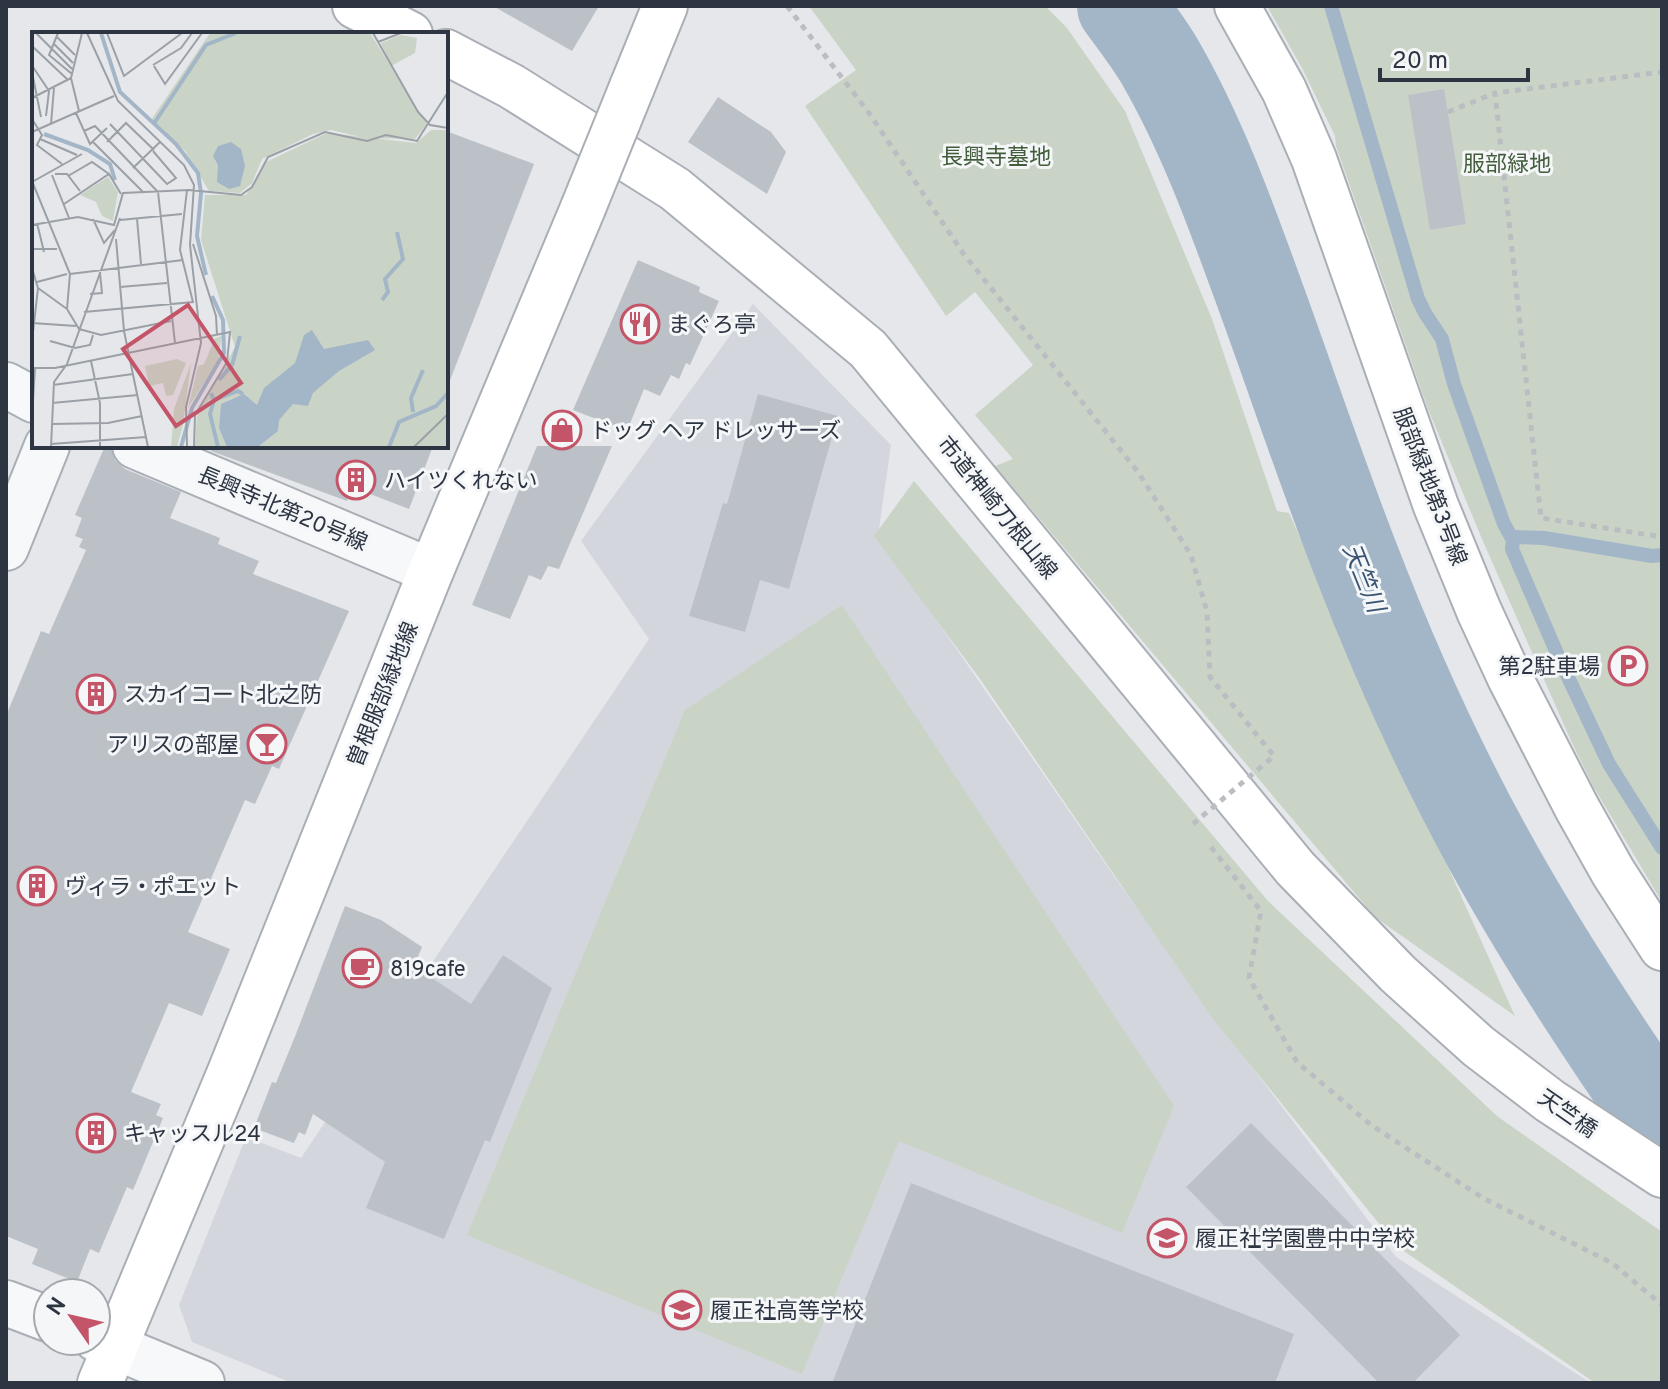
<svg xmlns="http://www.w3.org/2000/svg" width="1668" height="1389" font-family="Overpass,'Noto Sans JP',sans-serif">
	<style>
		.built { fill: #d3d6dd }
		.green { fill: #cad4c6 }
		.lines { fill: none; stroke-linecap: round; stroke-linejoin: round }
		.stream { stroke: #a3b6c8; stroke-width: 14 }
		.river { stroke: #a3b6c8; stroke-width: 88 }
		.building { fill: #bcc1c8 }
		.street-casing { stroke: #aaaeb5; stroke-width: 48 }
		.secondary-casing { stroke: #aaaeb5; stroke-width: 48 }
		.path { stroke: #babec3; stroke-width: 5; stroke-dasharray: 6 6; stroke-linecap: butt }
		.street { stroke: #f7f8fa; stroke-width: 44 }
		.secondary { stroke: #fff; stroke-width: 44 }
		.secondary-bridge-casing { stroke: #aaaeb5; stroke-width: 48; stroke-linecap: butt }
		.path-bridge { stroke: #babec3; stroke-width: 5; stroke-dasharray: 6 6; stroke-linecap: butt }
		.secondary-bridge { stroke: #fff; stroke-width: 44 }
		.labels { text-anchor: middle; stroke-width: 6; stroke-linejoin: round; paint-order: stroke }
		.park-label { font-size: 22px; fill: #435d3c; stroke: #f4f6f8 }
		.poi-label { font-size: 22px; fill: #2d3542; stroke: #f4f6f8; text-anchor: start }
		.street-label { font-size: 22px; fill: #2d3542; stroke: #f4f6f8 }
		.water-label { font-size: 24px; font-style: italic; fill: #3a5573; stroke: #f4f6f8 }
		.inset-river { fill: none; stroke: #a3b6c8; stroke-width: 4 }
		.inset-road { fill: none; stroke: #9ba0a7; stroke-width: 2 }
		.view { fill: #c45569; fill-opacity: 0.15; stroke: #c45569; stroke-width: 4 }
		.inset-edge { fill: none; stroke: #2d3542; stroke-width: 4 }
	</style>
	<rect width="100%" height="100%" fill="#e5e7eb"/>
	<polygon class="built" points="753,304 891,445 878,536 1114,876 1235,1045 1396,1257 1591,1383 292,1383 192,1342 179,1305 246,1137 301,1158 649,639 581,541"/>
	<g class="green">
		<polygon points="809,6 1045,6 1067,28 1125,111 1212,319 1277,511 1289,513 1515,1016 1375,917 995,466 1013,459 975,415 1033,365 975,292 946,316 805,106 856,70"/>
		<polygon points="1267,6 1662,6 1662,902 1593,786 1572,743 1482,539 1428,409 1336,146 1335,136 1302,68"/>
		<polygon points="914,481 1268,901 1497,1116 1662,1232 1662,1383 1595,1383 1398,1247 1213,1019 980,679 874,536"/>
		<polygon points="842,605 1174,1106 1122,1233 899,1141 802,1374 467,1235 685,710"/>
	</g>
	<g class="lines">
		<g class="stream">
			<polyline points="1331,6 1418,299 1425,313 1442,339 1454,384 1504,524 1513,540 1512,549 1559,658 1609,764 1662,848"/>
			<polyline points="1513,540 1515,537 1544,538 1652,556 1662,555"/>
		</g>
		<path class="river" d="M1121,6C1134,24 1149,43 1160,62C1201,133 1229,210 1257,287C1290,377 1320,468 1355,558C1393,657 1437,755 1488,848C1540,943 1600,1034 1662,1123"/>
	</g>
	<g class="building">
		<polygon points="493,6 599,6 572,51"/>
		<polygon points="1444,89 1466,224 1430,230 1408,95"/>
		<polygon points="718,97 771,132 786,152 767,194 688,142"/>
		<polygon points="446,131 534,164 449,383 446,383"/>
		<polygon points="638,260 700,287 699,292 719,301 690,365 686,363 679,379 671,375 660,396 644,389 627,431 573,410"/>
		<polygon points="758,394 838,416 789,589 760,580 745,632 689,616 723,503 727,504"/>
		<polygon points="105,446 111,446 115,460 125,469 181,492 170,518 220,538 218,544 259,561 253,574 349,611 279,769 272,766 255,804 245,800 188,932 230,949 202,1016 169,1003 131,1092 161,1104 156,1115 163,1118 133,1190 127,1187 99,1253 90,1249 77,1282 32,1264 38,1249 6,1236 6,716 41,631 49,634 86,550 79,547 83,539 75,536 82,518 75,515"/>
		<polygon points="212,446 433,446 409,509 352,487 347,501 211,451"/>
		<polygon points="537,446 612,446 559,569 548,566 541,580 529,575 510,619 472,605"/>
		<polygon points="345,906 381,920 422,947 414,966 471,1004 503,955 552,988 490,1142 485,1140 444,1239 366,1208 385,1162 313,1114 305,1135 299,1132 294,1143 254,1128 272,1082 276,1083 296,1034"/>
		<polygon points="1251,1123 1460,1335 1413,1383 1379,1383 1186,1187"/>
		<polygon points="911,1183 1294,1334 1275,1383 832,1383"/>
	</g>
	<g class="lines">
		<defs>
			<g id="street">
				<polyline points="6,385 34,400"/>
				<polyline points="135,446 431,571"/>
				<polyline points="6,548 47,446"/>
				<polyline points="6,1303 48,1319"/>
				<polyline points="96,1339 202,1383"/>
			</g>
			<g id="secondary">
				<polyline points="355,6 410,34"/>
				<polyline points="1237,6 1284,90 1314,159 1436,506 1479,611 1510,678 1577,808 1613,872 1662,948"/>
				<polyline points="446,52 511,86 675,189 868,349 1295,868 1398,974 1478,1046 1550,1101 1662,1175"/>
				<polyline points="632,87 665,6"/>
				<polyline points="100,1383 230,1072 431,571 583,208"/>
			</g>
		</defs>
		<use href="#street" class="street-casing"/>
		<use href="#secondary" class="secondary-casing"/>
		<g class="path">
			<polyline points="787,6 869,113 963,253 1138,472 1191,555 1207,612 1210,677 1274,756"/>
			<polyline points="1448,112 1495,93"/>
			<polyline points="1656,536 1541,518 1495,93 1662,72"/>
			<polyline points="1211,847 1261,911 1249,978 1297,1062 1371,1125 1483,1198 1612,1263 1662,1305"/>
		</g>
		<use href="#street" class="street"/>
		<use href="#secondary" class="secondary"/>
		<defs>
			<polyline id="secondary-bridge" points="583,208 632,87"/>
		</defs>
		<use href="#secondary-bridge" class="secondary-bridge-casing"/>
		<polyline class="path-bridge" points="1193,824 1274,756"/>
		<use href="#secondary-bridge" class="secondary-bridge"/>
	</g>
	<defs>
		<symbol id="restaurant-ring" viewBox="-11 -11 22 22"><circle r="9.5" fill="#f4f6f8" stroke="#c45569" stroke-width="1.5"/><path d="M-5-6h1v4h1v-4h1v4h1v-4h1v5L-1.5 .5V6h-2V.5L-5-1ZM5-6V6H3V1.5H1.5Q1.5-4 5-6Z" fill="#c45569"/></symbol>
		<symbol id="shop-ring" viewBox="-11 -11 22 22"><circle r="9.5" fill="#f4f6f8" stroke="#c45569" stroke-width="1.5"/><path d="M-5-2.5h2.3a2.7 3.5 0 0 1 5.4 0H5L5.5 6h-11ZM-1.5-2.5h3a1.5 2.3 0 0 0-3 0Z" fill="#c45569"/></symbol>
		<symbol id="building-ring" viewBox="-11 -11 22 22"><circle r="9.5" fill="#f4f6f8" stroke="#c45569" stroke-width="1.5"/><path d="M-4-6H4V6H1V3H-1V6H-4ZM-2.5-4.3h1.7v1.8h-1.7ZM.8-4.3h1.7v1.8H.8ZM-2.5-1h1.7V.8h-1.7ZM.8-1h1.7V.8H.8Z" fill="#c45569"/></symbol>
		<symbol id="parking-ring" viewBox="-11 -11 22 22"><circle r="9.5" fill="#f4f6f8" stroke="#c45569" stroke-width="1.5"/><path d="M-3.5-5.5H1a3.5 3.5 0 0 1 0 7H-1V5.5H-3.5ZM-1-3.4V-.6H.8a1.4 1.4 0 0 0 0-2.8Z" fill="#c45569"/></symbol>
		<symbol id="bar-ring" viewBox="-11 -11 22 22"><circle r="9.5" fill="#f4f6f8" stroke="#c45569" stroke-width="1.5"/><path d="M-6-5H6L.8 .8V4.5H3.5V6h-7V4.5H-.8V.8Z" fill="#c45569"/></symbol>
		<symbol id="cafe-ring" viewBox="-11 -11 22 22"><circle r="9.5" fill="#f4f6f8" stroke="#c45569" stroke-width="1.5"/><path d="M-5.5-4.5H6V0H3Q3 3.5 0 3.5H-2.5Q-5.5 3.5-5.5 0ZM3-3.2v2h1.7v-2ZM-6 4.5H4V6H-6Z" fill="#c45569"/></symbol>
		<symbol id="school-ring" viewBox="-11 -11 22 22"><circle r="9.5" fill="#f4f6f8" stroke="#c45569" stroke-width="1.5"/><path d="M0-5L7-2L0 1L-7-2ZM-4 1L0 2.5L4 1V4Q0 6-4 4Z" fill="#c45569"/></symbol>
	</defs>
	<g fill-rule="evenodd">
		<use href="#restaurant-ring" x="618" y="302" width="44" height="44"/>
		<use href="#shop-ring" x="540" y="408" width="44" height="44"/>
		<use href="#building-ring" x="334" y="458" width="44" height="44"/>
		<use href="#parking-ring" x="1606" y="644" width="44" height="44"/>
		<use href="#building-ring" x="74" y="672" width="44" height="44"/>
		<use href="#bar-ring" x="245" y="722" width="44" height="44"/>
		<use href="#building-ring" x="15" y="864" width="44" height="44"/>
		<use href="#cafe-ring" x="340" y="946" width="44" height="44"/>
		<use href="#building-ring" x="74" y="1111" width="44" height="44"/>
		<use href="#school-ring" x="1145" y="1216" width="44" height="44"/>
		<use href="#school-ring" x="660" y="1288" width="44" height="44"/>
	</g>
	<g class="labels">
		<g class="park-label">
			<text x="996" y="164">長興寺墓地</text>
			<text x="1507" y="171">服部緑地</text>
		</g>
		<g class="poi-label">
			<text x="668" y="332">まぐろ亭</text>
			<text x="590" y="438">ドッグ ヘア ドレッサーズ</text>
			<text x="384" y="488">ハイツくれない</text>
			<text x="1600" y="674" text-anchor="end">第2駐車場</text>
			<text x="124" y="702">スカイコート北之防</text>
			<text x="239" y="752" text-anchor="end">アリスの部屋</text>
			<text x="65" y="894">ヴィラ・ポエット</text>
			<text x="390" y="976">819cafe</text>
			<text x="124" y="1141">キャッスル24</text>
			<text x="1195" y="1246">履正社学園豊中中学校</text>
			<text x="710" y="1318">履正社高等学校</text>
		</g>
		<g class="street-label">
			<text transform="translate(1431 486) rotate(69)" y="8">服部緑地第3号線</text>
			<text transform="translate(998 507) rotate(51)" y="8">市道神崎刀根山線</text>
			<text transform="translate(283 508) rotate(23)" y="8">長興寺北第20号線</text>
			<text transform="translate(382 694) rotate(-68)" y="8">曽根服部緑地線</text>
			<text transform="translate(1568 1113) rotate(35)" y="8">天竺橋</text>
		</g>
		<g class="water-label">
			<text transform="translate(1364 578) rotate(68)" y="8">天竺川</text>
		</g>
	</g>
	<g transform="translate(32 32)">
		<rect width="416" height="416" fill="#e5e7eb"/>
		<path d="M178,1H338L395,92L383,107L333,106L299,98L281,102L230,127L220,151L208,161L177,159L153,119L119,88ZM369,3L385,6L383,21L359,34L349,11ZM399,98H416V415H163L165,382L203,315L169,208L173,163H214L234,130L295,101L384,111ZM76,145L86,160L81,189L70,184L64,170L48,163ZM190,304L186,329L156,376L166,334L172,332L183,306ZM145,327L154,331L141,363L134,364L131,351L117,354L113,334ZM159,331L151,393L145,415H139L142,377Z" fill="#cad4c6"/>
		<path d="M199,110L209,117L213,134L208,154L197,157L185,150L186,133L181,124L186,114ZM280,298L292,317L336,308L343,318L307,339L281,361L276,374L261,372L247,388L246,399L227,414L195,415L187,396L189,372L212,362L225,373L232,356L263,331L272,303Z" fill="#a3b6c8"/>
		<path class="inset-river" d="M69,1L88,60L144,112L166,141L169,161L165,204L174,243M121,93L174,13L204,1M12,102L56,118L78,132L83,148M350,268L356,260L353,247L371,227L365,200M187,348L200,333L208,304M179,361L182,368L206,359L211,362M182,368L178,382L186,415M381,380L379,366L391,338M149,415L160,376L192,321L191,288L180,264M357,415L367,390L404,374L416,361"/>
		<path class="inset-road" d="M4,1L40,37M26,1L17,23L40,42M55,1L86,69L152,133L162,153L158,213L169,311L154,375L155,415M75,1L92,44L150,1M341,1L386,80L398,93L416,96M25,5L43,23M346,10L369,1M22,12L41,31M0,14L36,48M121,33L149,16L160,1M122,34L133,52L170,1M1,35L17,59L14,84M1,45L9,85M0,66L39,46M47,79L39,46L50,1M44,81L58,112L75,96M0,87L10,103L5,113L30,132M19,92L22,56M78,92L135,152L144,146L121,119M52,99L63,94L126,160L143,311M0,100L82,64M8,107L45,123M61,110L112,161M75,110L94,91L122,118M101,136L128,110M23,142H35L48,159M20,143L37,186M36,144L60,130L77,142M0,149L38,242L35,277L47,297M0,150L50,122M32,172L77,142L89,162M61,187L72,211L83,198M105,187L109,232M88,188L150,182M5,191L12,220M0,193L46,185L82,193L91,161L157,158L209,163L220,155L236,125L293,100L335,109L354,103L385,109L416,60M84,207L92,299L116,415M161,212L184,284L185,303M0,217H25M0,236L6,256L0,309M38,242L151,228M5,250L35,242M88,255L135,251M6,256L35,277M58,262L70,261L68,241M52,280L161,270L148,218L155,158M0,291L44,294M47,297L69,303L139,289M18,309L43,316L58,313L61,303M59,329L68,371V415M0,336H23L198,300L195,330L163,383L162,415M21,353L101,342M20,371L106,363M0,384L3,336M20,392L76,391L110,384M19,412L114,405M19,415L22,350L35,332L88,186M382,415L416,382"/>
		<path class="view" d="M156,273L209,351L144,394L91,317Z"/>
		<rect width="416" height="416" class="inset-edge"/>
	</g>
	<rect width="1668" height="1389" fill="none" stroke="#2d3542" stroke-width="16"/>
	<g transform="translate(72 1317) rotate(304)"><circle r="38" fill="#f4f6f8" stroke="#a4a9af" stroke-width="2"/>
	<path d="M0-6L14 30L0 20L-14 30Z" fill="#c45569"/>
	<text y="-12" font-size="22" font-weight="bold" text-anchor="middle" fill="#2d3542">N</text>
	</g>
	<path d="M1380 68v12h148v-12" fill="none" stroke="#2d3542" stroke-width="4"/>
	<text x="1392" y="68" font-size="24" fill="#2d3542" stroke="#f4f6f8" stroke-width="6" paint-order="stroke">20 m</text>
</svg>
